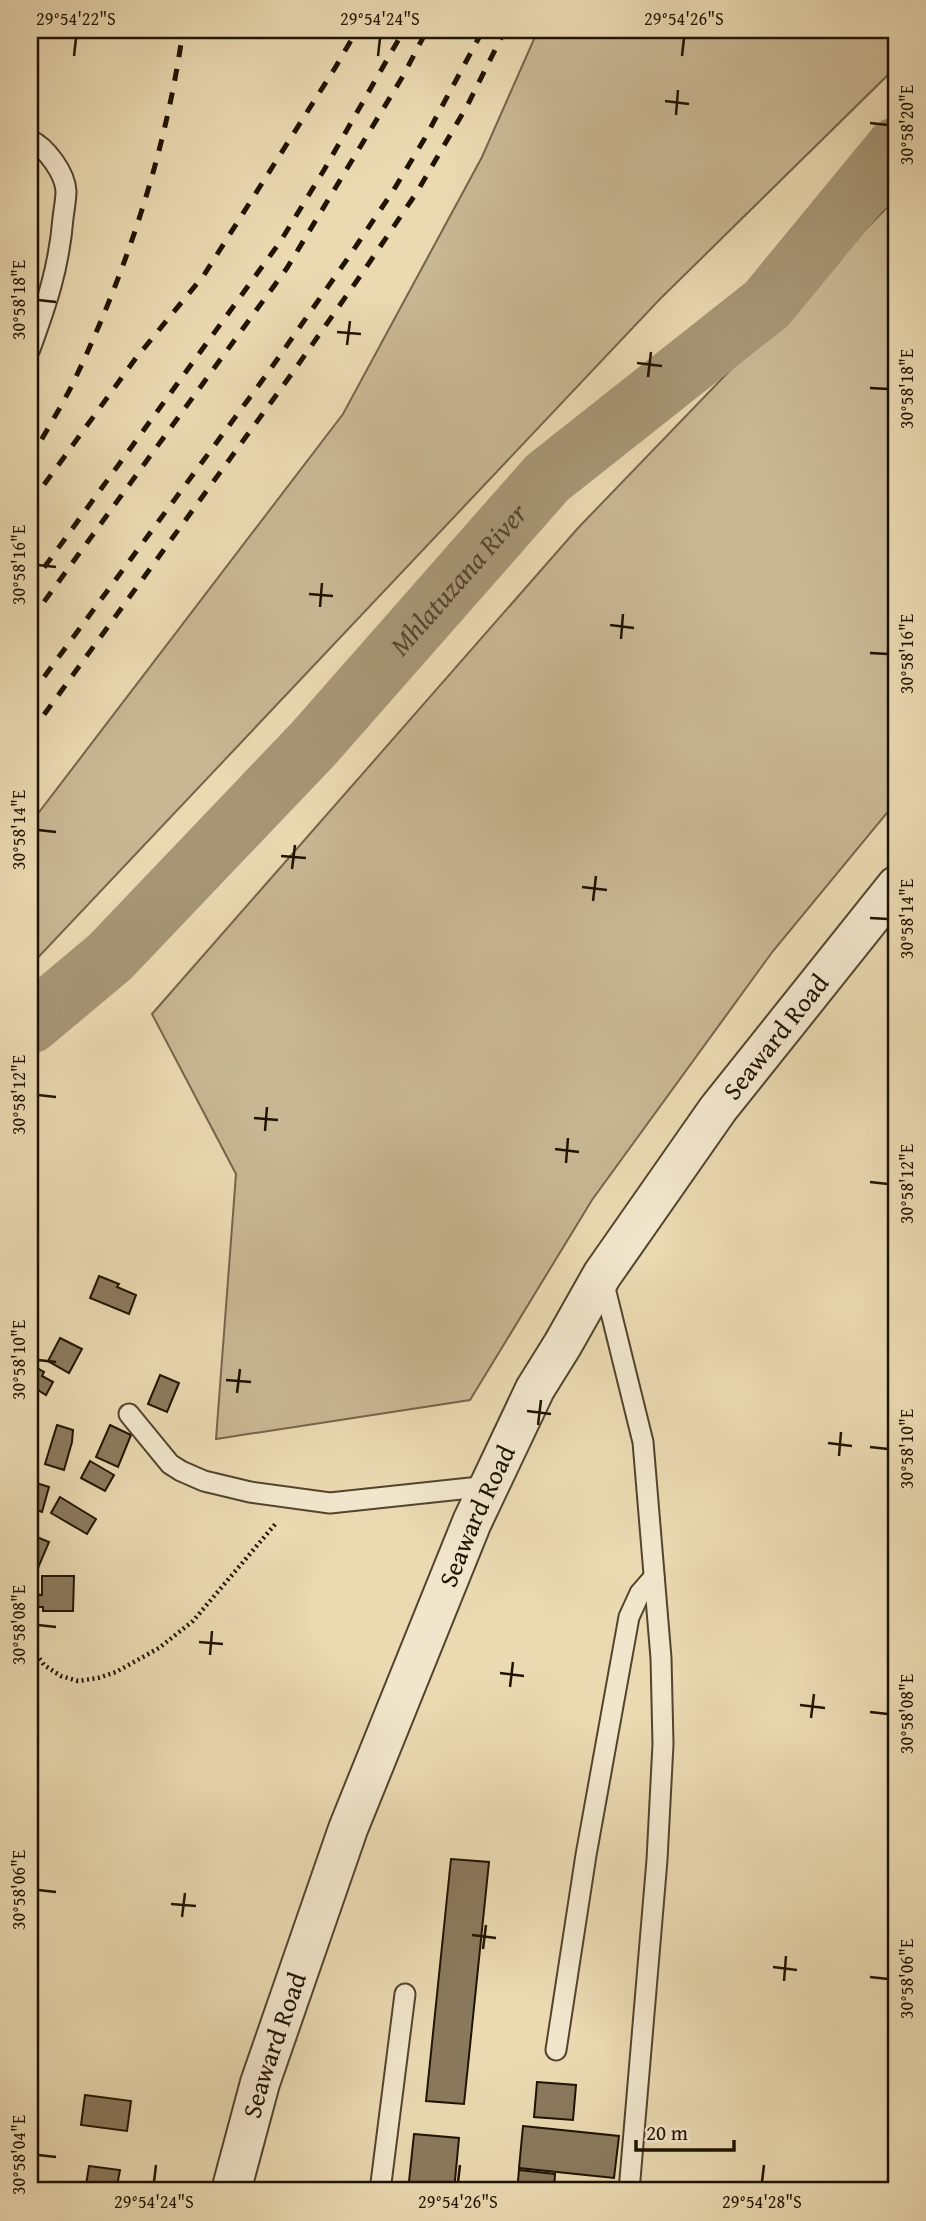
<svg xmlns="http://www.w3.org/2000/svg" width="926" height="2221" font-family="'Gentium Book Plus',serif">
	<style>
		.green { fill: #c8b793; stroke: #74654a; stroke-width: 2 }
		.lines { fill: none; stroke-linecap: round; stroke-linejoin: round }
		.river { stroke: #a69675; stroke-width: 60 }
		.building { fill: #8a7a5d; stroke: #211301; stroke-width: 2 }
		.service-casing { stroke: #53442d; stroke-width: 23 }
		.tertiary-casing { stroke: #53442d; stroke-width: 42 }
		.path { stroke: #211301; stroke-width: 4.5; stroke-dasharray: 2 3.5; stroke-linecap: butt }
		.service { stroke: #f1e6cc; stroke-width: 19 }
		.tertiary { stroke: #f1e6cc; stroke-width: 38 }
		.rail { stroke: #211301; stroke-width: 5; stroke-dasharray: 12 12; stroke-linecap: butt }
		.ticks { fill: none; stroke: #211301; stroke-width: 2.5 }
		.labels { text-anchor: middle; stroke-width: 5; stroke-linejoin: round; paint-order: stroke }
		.street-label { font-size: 26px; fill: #211301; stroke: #f1e6cc }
		.water-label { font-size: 28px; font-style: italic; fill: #56472f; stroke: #f1e6cc }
		.neatline { fill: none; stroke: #211301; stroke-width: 2.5 }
		.ticks-label { font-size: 18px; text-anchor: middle; fill: #211301 }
	</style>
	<rect width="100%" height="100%" fill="#ead9b1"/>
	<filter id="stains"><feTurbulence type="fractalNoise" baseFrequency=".00286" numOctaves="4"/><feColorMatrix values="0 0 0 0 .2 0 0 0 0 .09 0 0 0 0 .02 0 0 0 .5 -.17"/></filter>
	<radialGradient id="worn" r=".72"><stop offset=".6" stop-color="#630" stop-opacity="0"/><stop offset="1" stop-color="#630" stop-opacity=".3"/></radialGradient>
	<g class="green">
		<polygon points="538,30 896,30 896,67 659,300 30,966 30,824 343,414 482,157"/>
		<polygon points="896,198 896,802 773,951 592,1200 470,1400 216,1439 236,1174 152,1014 578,528"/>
	</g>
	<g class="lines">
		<path class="river" id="s1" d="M30,1024L110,957L314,743L547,478L767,304L896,147"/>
	</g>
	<g class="building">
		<polygon points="99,1276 119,1284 117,1287 136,1295 129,1314 90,1298"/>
		<polygon points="60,1338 82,1349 69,1373 48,1361"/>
		<polygon points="30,1364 44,1372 42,1376 53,1382 46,1395 36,1389 31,1398 30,1397"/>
		<polygon points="160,1375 179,1383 167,1412 148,1404"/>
		<polygon points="57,1425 73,1430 72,1442 64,1470 45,1464"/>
		<polygon points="110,1425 131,1435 118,1467 96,1457"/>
		<polygon points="90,1461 114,1475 105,1491 81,1478"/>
		<polygon points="30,1481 49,1487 42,1512 30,1508"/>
		<polygon points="60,1497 96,1519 87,1534 51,1513"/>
		<polygon points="32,1535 49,1542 38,1568 30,1564 30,1541"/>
		<polygon points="42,1576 74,1576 73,1611 43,1611 43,1607 34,1607 35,1594 42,1595"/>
		<polygon points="451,1859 489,1862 464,2104 426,2101"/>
		<polygon points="537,2082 576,2085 573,2120 534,2117"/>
		<polygon points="85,2095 131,2101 127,2131 81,2125"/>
		<polygon points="523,2126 619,2136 614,2178 519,2168"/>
		<polygon points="414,2134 459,2138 454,2191 408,2191"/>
		<polygon points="89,2166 120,2170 116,2191 85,2191"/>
		<polygon points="519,2170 555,2174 554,2191 517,2191"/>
	</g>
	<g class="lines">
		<defs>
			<g id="service">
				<path d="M30,140C46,147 65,173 66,191C66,200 64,209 63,218C59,267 47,303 30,349"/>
				<polyline points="602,1276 643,1442 661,1658 663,1744 657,1860 629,2191"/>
				<polyline points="129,1414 170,1464 181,1471 204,1481 250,1492 330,1503 489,1486"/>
				<polyline points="556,2050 586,1855 629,1617 640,1593 654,1577"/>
				<polyline points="380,2191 405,1994"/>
			</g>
			<g id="tertiary">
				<path id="s2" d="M231,2191L260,2083L348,1829L472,1522L535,1389L563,1344L602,1275L718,1109L896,886"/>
			</g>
		</defs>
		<use href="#service" class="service-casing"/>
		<use href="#tertiary" class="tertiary-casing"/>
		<polyline class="path" points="30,1645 44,1665 61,1676 78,1681 98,1678 116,1672 159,1648 193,1621 277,1522"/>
		<use href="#service" class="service"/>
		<use href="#tertiary" class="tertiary"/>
		<g class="rail">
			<path d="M30,460C44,434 61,408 74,381C127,270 166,152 183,30"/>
			<polyline points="30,504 136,358 204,275 335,68 357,30"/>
			<polyline points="30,587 280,242 324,170 404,30"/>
			<polyline points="30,621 287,268 403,76 427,30"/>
			<polyline points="30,696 267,374 348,258 393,191 425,138 483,30"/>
			<polyline points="30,734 293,372 363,272 417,192 467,106 505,30"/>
		</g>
	</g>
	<path class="ticks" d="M74,56L76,38M378,56L380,38M682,56L684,38M665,101L689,104M676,115L678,90M870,123L888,125M38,300L56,302M337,332L361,334M347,345L350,321M637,363L662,366M648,377L651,352M870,388L888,389M38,565L56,567M309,594L333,596M320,607L322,583M610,625L634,628M621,639L623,614M870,653L888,654M38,830L56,832M281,856L306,858M292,869L295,845M582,887L607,890M593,901L596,876M870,918L888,919M38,1095L56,1097M254,1118L278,1120M265,1131L267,1107M555,1149L579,1152M566,1163L568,1138M870,1182L888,1184M38,1360L56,1362M226,1380L251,1382M237,1393L240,1369M527,1411L551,1414M538,1425L541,1400M828,1443L852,1446M870,1447L888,1449M839,1456L841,1432M38,1625L56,1627M199,1642L223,1644M210,1655L212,1631M500,1673L524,1676M510,1687L513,1662M800,1705L825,1708M870,1712L888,1714M811,1718L814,1694M38,1890L56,1892M171,1904L196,1906M182,1917L185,1893M472,1935L496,1938M483,1949L486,1925M773,1967L797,1970M870,1977L888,1979M784,1981L786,1956M38,2155L56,2157M154,2182L156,2165M458,2182L460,2165M762,2182L764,2165"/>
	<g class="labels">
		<g class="street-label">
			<text dy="9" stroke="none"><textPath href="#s2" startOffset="1286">Seaward Road</textPath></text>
			<text dy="9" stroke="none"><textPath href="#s2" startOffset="719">Seaward Road</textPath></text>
			<text dy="9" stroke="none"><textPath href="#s2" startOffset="152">Seaward Road</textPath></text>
		</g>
		<g class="water-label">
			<text dy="10" stroke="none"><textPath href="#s1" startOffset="618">Mhlatuzana River</textPath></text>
		</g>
	</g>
	<rect width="926" height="2221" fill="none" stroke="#ead9b1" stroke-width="77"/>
	<path d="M636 2140v10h98v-10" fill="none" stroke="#211301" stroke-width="3.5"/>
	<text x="646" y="2140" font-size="21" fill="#211301" stroke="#f1e6cc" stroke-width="5" paint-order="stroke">20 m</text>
	<rect x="38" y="38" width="850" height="2144" class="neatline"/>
	<g class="ticks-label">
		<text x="76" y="25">29°54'22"S</text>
		<text x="380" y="25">29°54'24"S</text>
		<text x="684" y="25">29°54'26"S</text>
		<text transform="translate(907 125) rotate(-90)" y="6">30°58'20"E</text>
		<text transform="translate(19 300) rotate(-90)" y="6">30°58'18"E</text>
		<text transform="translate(907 389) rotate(-90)" y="6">30°58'18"E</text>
		<text transform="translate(19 565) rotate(-90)" y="6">30°58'16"E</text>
		<text transform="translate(907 654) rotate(-90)" y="6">30°58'16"E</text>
		<text transform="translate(19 830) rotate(-90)" y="6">30°58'14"E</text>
		<text transform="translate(907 919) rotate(-90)" y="6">30°58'14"E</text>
		<text transform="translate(19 1095) rotate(-90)" y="6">30°58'12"E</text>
		<text transform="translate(907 1184) rotate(-90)" y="6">30°58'12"E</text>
		<text transform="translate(19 1360) rotate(-90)" y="6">30°58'10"E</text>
		<text transform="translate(907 1449) rotate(-90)" y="6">30°58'10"E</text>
		<text transform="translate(19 1625) rotate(-90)" y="6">30°58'08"E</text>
		<text transform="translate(907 1714) rotate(-90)" y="6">30°58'08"E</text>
		<text transform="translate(19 1890) rotate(-90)" y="6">30°58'06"E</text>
		<text transform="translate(907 1979) rotate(-90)" y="6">30°58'06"E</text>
		<text transform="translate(19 2155) rotate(-90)" y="6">30°58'04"E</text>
		<text x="154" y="2208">29°54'24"S</text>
		<text x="458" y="2208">29°54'26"S</text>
		<text x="762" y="2208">29°54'28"S</text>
	</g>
	<rect width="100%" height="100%" filter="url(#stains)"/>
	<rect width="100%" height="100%" fill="url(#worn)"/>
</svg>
